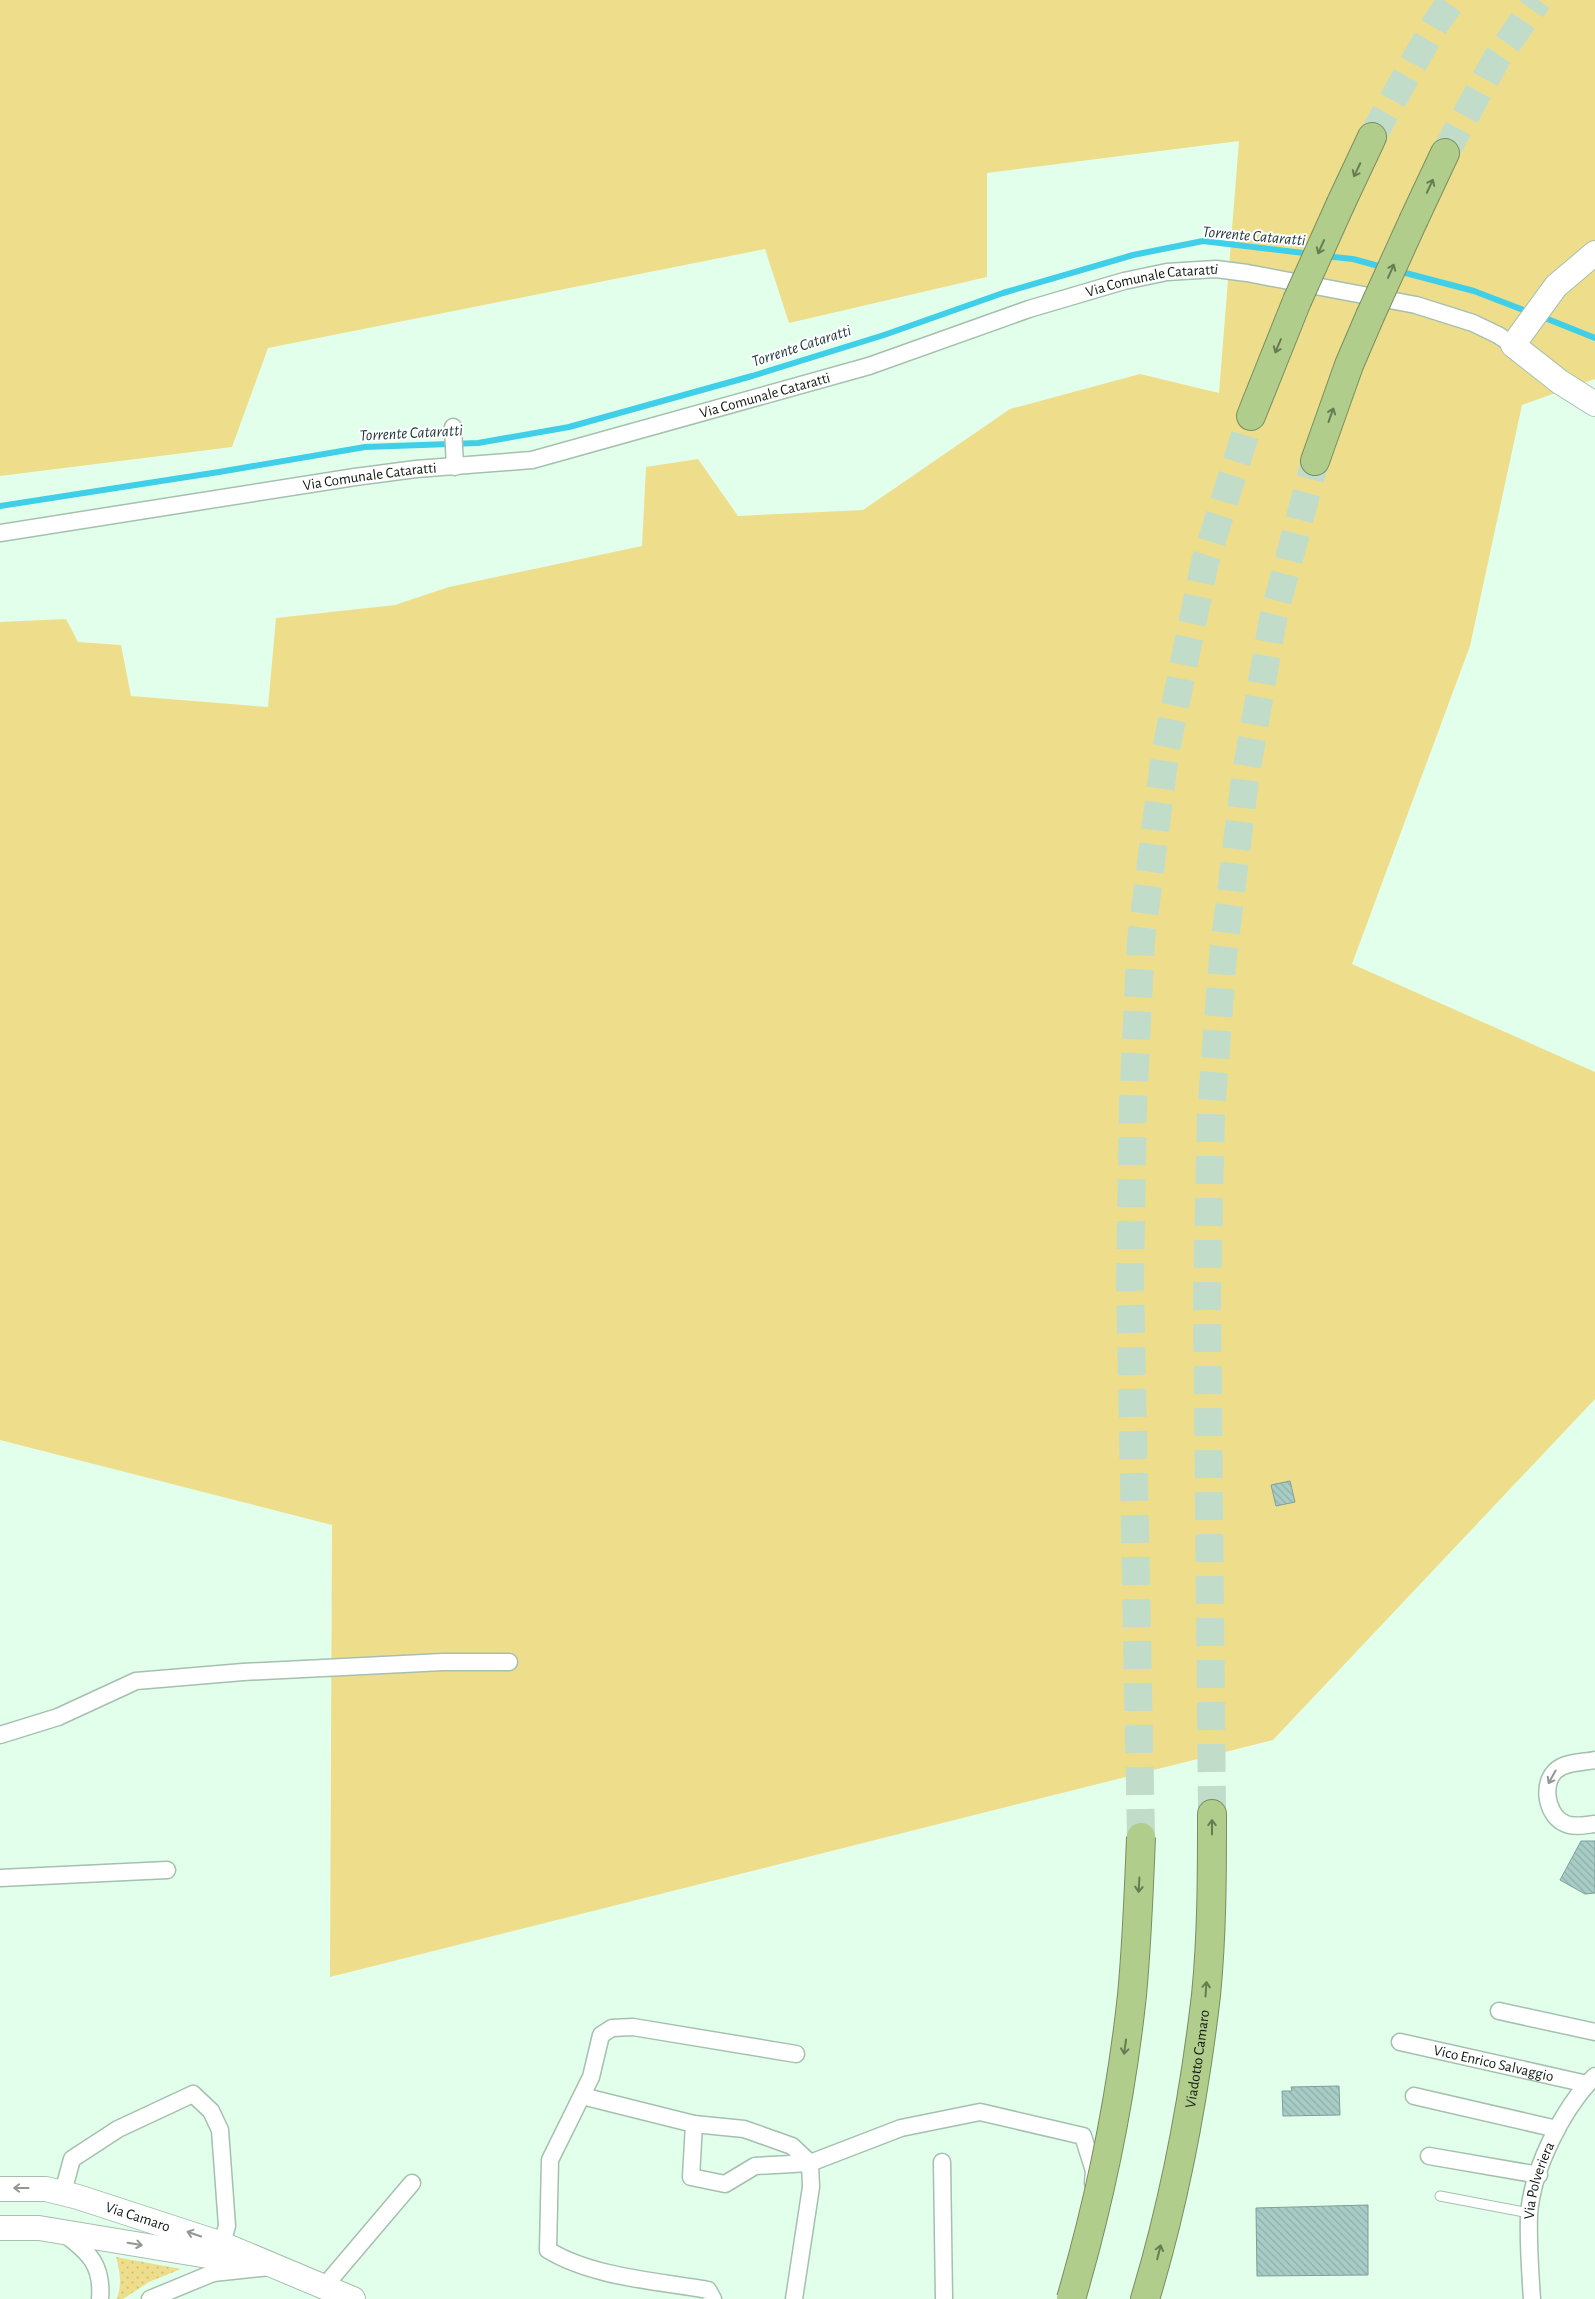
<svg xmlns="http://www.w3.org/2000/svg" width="1595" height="2299" font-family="'Alegreya Sans',sans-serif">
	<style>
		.green { fill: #eede8c }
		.garden { fill: url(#garden-dots) }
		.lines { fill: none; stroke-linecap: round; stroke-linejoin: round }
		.stream { stroke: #40cfe8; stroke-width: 6 }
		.building { fill: url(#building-back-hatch); stroke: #7da09a }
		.highway-tunnel { stroke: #c2dcca; stroke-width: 28; stroke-dasharray: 28 14; stroke-linecap: butt }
		.lane-casing { stroke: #a5c0ae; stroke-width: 11 }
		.street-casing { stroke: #a5c0ae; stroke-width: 19 }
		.secondary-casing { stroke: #a5c0ae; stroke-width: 26 }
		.highway-casing { stroke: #788e60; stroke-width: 30 }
		.lane { stroke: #fff; stroke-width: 9 }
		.street { stroke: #fff; stroke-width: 16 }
		.secondary { stroke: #fff; stroke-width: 24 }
		.highway { stroke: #b1cd8b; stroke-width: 28 }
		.highway-bridge-casing { stroke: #788e60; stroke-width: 30; stroke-linecap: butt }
		.highway-bridge { stroke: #b1cd8b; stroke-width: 28 }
		.oneway { stroke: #687c54 }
		.oneway2 { stroke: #939794 }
		.labels { text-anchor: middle; stroke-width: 4; stroke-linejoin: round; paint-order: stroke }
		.street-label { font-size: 15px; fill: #0e1811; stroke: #fff }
		.water-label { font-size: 16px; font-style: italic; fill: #1c3438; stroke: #fff }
	</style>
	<defs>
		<pattern id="garden-dots" width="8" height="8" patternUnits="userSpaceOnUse" patternTransform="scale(1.25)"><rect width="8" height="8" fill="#eede8c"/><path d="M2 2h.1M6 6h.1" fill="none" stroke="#cbbe78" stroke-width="1.8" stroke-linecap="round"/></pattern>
		<pattern id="building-back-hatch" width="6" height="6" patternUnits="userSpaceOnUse" patternTransform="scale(1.25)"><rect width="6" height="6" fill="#a8cdc6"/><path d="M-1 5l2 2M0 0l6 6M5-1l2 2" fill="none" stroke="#8fafa9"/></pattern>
	</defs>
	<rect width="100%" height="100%" fill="#e2ffeb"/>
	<polygon class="green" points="0,0 1595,0 1595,379 1522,405 1470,646 1352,964 1595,1072 1595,1399 1273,1740 330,1977 332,1525 0,1440 0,622 66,619 78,642 121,645 131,696 268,707 276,618 395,605 449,587 642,546 646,467 698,459 738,516 863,510 1010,409 1140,374 1219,393 1239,141 987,173 987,277 789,323 765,249 268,348 232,447 0,476"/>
	<path class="garden" d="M116,2257L181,2269L149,2282L123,2299H117C122,2284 120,2272 116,2257Z"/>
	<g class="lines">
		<g class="stream">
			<polyline points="1324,256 1353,259 1386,268"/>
			<polyline points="1398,271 1474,291 1531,313"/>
			<polyline points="1540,316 1595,338"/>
			<polyline points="0,506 219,472 365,447 478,443 569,427 752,376 884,335 1003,293 1133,255 1203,241 1312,254"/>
		</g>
	</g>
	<g class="building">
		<polygon points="1290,1481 1295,1502 1276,1506 1271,1485"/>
		<polygon points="1581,1841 1595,1841 1595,1893 1585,1894 1560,1880"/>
		<polygon points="1339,2086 1340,2115 1283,2116 1282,2091 1292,2091 1291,2087"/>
		<polygon points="1368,2205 1368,2275 1257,2276 1256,2208"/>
	</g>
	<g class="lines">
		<g class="highway-tunnel">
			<polyline points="1372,137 1436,23 1452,0"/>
			<polyline points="1445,153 1497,58 1538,0"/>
			<polyline points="1212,1814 1207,1295 1211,1113 1223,956 1245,779 1273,619 1315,461"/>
			<polyline points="1141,1837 1130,1282 1133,1104 1141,940 1165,754 1205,562 1251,416"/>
		</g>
		<defs>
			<polyline id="lane" points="1440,2196 1529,2213"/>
			<g id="street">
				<polyline points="453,427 455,467"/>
				<path id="s1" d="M0,533L355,477L416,469L532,460L869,366L1029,309L1124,281L1167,272L1216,269L1247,273L1416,305L1473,323L1498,335L1513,345"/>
				<polyline points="0,1735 58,1717 136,1681 243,1672 443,1662 509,1662"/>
				<path d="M1595,1760C1585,1762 1570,1762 1561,1767C1540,1778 1545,1814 1564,1823C1573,1828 1585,1825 1595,1824"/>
				<polyline points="0,1878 167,1870"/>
				<polyline points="1499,2011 1595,2032"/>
				<path id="s2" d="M1400,2042L1587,2084"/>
				<polyline points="582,2096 694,2124 744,2129 792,2146 810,2163 811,2187 794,2299"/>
				<polyline points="1414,2096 1557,2129"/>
				<polyline points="694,2124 691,2177 725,2184 755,2166 810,2163 901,2128 980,2112 1083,2136 1094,2171 1093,2183"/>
				<polyline points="1429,2156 1539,2175"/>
				<polyline points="942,2162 944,2299"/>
				<polyline points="63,2192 72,2159 118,2129 193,2094 211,2111 220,2130 227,2226 213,2273"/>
				<path d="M63,2233C89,2252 103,2265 100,2299"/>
				<polyline points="323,2288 412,2183"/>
				<polyline points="150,2299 213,2273 270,2267"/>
				<path d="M713,2299L708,2290C657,2281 592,2277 548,2250L550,2160L591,2077L601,2035L612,2028L633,2027L796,2054"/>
				<path id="s3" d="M1532,2299C1530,2271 1528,2243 1529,2215C1532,2169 1563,2108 1595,2076"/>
			</g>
			<g id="secondary">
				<polyline points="1595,253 1556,286 1513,345 1560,382 1595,404"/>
				<path id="s4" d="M0,2189H46L78,2197L222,2244L353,2299"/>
				<polyline points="0,2228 39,2228 238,2261"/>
			</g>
			<g id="highway">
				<polyline points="1341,203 1372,137"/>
				<polyline points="1414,219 1445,153"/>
				<polyline points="1251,416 1297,301"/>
				<polyline points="1315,461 1349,365 1370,316"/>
				<path id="s5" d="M1145,2299C1175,2200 1194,2098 1206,1995C1212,1935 1212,1874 1212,1814"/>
			</g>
		</defs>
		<use href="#lane" class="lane-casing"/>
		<use href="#street" class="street-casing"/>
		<use href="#secondary" class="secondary-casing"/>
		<use href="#highway" class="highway-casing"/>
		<use href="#lane" class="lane"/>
		<use href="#street" class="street"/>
		<use href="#secondary" class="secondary"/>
		<use href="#highway" class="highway"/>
		<defs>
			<g id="highway-bridge">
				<polyline points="1297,301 1341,203"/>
				<polyline points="1370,316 1414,219"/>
				<path d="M1071,2299C1100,2200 1121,2098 1132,1995C1137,1942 1139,1889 1141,1837"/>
			</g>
		</defs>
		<use href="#highway-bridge" class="highway-bridge-casing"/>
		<use href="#highway-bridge" class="highway-bridge"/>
	</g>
	<defs><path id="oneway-shaft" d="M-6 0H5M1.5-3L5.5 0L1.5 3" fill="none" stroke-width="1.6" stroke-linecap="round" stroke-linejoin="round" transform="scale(1.25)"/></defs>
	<g class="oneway">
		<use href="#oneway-shaft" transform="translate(1357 170) rotate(116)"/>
		<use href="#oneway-shaft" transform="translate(1430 186) rotate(-65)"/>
		<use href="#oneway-shaft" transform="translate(1321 247) rotate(114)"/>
		<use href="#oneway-shaft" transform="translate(1391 271) rotate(-66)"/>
		<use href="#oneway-shaft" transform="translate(1278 346) rotate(113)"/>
		<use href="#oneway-shaft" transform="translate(1331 415) rotate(-70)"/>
		<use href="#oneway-shaft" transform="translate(1212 1827) rotate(-90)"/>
		<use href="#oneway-shaft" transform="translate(1139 1885) rotate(93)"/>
		<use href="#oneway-shaft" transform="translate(1206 1989) rotate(-86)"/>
		<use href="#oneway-shaft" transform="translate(1125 2047) rotate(98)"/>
		<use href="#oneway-shaft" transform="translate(1159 2252) rotate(-76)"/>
	</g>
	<g class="oneway2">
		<use href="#oneway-shaft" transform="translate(1552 1777) rotate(119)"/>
		<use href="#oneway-shaft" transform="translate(21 2188) rotate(-180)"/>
		<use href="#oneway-shaft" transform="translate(194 2234) rotate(-161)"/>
		<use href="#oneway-shaft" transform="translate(135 2244) rotate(9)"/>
	</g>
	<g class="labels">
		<g class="street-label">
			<text dy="5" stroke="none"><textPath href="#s1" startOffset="1184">Via Comunale Cataratti</textPath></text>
			<text dy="5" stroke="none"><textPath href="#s1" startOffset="779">Via Comunale Cataratti</textPath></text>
			<text dy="5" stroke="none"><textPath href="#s1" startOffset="374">Via Comunale Cataratti</textPath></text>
			<text dy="5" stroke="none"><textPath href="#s5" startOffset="246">Viadotto Camaro</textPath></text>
			<text dy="5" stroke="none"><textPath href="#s2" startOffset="96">Vico Enrico Salvaggio</textPath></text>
			<text dy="5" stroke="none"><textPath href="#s3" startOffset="120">Via Polveriera</textPath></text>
			<text dy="5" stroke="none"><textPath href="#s4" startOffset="142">Via Camaro</textPath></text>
		</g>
		<g class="water-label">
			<text transform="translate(1254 235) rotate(5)" y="6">Torrente Cataratti</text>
			<text transform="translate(801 345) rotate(-18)" y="6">Torrente Cataratti</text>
			<text transform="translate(411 432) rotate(-3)" y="6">Torrente Cataratti</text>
		</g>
	</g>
</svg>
